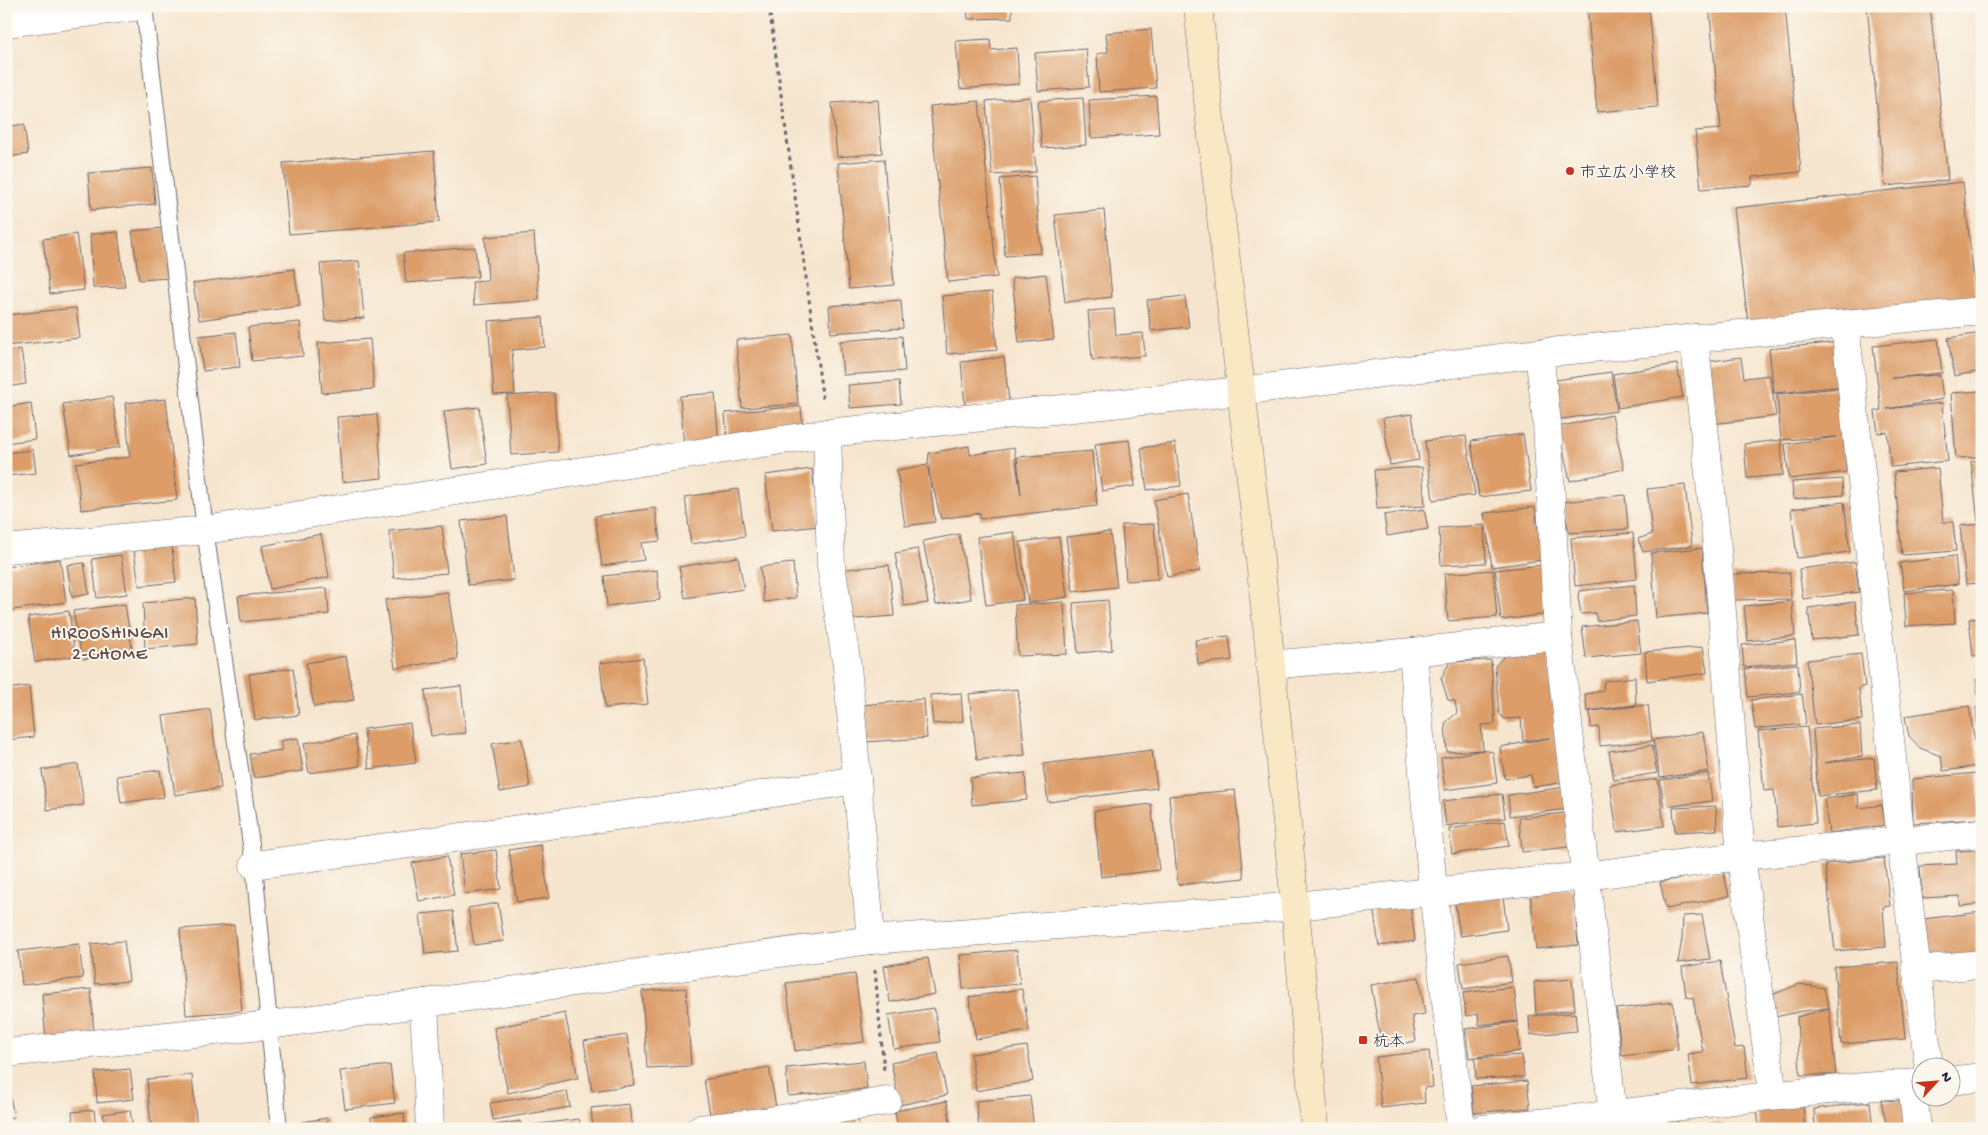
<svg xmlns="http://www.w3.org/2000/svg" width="1988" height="1135" font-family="'Gochi Hand','Klee One',sans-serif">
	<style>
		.building { fill: #dc9d69 }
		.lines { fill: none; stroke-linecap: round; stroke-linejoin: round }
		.lane-casing { stroke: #6c666e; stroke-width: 18 }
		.street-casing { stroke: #6c666e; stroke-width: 29 }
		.secondary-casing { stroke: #6c666e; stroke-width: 29 }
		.path { stroke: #6c666e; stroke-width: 3; stroke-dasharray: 4 4; stroke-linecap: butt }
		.lane { stroke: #fff; stroke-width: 16 }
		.street { stroke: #fff; stroke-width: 28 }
		.secondary { stroke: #f8e8c3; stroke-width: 28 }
		.poi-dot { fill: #c8321e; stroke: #fbf7ec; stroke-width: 2 }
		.labels { text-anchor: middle; stroke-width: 4; stroke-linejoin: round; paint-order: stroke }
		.poi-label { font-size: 16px; fill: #22223b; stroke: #fbf7ec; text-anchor: start }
		.neighbourhood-label { font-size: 18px; letter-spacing: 1px; fill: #634d4b; stroke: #fbf7ec }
	</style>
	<rect width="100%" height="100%" fill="#fbf7ec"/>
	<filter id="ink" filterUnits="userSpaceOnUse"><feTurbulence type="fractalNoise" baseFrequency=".02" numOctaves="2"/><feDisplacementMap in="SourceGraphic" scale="10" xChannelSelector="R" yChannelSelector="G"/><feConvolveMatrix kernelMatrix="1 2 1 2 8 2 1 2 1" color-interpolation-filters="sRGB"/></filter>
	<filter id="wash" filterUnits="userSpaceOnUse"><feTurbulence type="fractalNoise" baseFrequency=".0096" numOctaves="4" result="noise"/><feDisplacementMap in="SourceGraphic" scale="20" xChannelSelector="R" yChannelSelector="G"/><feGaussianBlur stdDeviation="1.12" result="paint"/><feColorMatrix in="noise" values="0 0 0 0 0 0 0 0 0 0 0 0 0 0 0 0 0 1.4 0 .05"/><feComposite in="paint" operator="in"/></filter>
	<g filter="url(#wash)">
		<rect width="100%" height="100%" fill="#f6e5ce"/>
		<g id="blocks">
			<g class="building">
				<polygon points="967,6 1012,6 1012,18 968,19"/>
				<polygon points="1587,6 1649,6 1658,107 1597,112"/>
				<polygon points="1709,6 1785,6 1801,172 1752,177 1752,185 1701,189 1695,131 1721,129"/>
				<polygon points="1867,6 1930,6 1948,180 1885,186"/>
				<polygon points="1151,29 1156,88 1099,92 1097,54 1108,52 1106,33"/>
				<polygon points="990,39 991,50 1017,48 1019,84 960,89 956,41"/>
				<polygon points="1086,49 1089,87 1038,91 1035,53"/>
				<polygon points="1156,96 1159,134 1091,138 1089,100"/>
				<polygon points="1030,97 1036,172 992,175 986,101"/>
				<polygon points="1083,98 1086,145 1042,148 1038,101"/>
				<polygon points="878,100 882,153 837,157 832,103"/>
				<polygon points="979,101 997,277 948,282 930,106"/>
				<polygon points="24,124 28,154 9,157 6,127"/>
				<polygon points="434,151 439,222 289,234 283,163"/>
				<polygon points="884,159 894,285 849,289 838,163"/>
				<polygon points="152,168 155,204 91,210 88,173"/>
				<polygon points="1035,176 1041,253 1005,256 1000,179"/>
				<polygon points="1963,182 1976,298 1748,323 1734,208"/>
				<polygon points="1104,210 1112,297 1065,302 1055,215"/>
				<polygon points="164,228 169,278 139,280 132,231"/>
				<polygon points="118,232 125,287 93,288 90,234"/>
				<polygon points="534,233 539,300 474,305 472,282 488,281 485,237"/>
				<polygon points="76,234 84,290 50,294 43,239"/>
				<polygon points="475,247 478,277 406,283 403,253"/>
				<polygon points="359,261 364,318 325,321 320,264"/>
				<polygon points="294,269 300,306 199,320 193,283"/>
				<polygon points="1046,274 1054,339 1019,343 1012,278"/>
				<polygon points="992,292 997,350 947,354 942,296"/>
				<polygon points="1185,296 1189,327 1151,331 1147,300"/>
				<polygon points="901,300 903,328 831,333 829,306"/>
				<polygon points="76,308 80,338 6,346 6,315"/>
				<polygon points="1114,309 1116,335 1143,333 1145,356 1092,360 1088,311"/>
				<polygon points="543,317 545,347 512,350 515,394 494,395 488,321"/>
				<polygon points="300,322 303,356 252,361 248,327"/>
				<polygon points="236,332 240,367 203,371 199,336"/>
				<polygon points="1982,333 1982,371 1954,376 1948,338"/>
				<polygon points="792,335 798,404 742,408 736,340"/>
				<polygon points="902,336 905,371 843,375 840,341"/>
				<polygon points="370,339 374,389 322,393 318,343"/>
				<polygon points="1938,339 1942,373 1892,378 1940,375 1943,399 1887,409 1942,403 1948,461 1891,467 1887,432 1878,433 1875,411 1881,410 1873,346"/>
				<polygon points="1841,342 1845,386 1774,393 1769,349"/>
				<polygon points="21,349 26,384 6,387 6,351"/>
				<polygon points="1004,357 1009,401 965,406 961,362"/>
				<polygon points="1741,357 1744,378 1770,375 1776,416 1712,424 1705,362"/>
				<polygon points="1677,364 1683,397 1618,408 1613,374"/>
				<polygon points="1611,372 1617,411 1549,421 1542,382"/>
				<polygon points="899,381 901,404 850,408 848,385"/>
				<polygon points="1840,388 1846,472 1789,479 1785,444 1837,437 1781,440 1783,475 1747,478 1744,444 1781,440 1777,394"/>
				<polygon points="1982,391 1982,457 1956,458 1951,393"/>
				<polygon points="554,393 558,452 511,455 507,396"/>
				<polygon points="715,393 719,446 684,448 680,396"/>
				<polygon points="112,397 120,447 71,455 63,404"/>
				<polygon points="166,399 177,500 81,510 76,463 130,457 125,403"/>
				<polygon points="31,403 35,439 6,443 6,407"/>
				<polygon points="801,406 803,431 727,438 725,413"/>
				<polygon points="479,407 487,464 452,469 444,411"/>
				<polygon points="377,414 382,478 342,482 337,417"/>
				<polygon points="1412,414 1419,460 1390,465 1383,418"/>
				<polygon points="1612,415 1624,469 1570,481 1558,427"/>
				<polygon points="1523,434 1531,491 1479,497 1471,441"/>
				<polygon points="1466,436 1475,495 1433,500 1425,441"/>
				<polygon points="1129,440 1135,486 1102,491 1095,444"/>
				<polygon points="1175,443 1181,486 1147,490 1141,448"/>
				<polygon points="969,446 970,455 1014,448 1021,495 1017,457 1092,451 1097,506 980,519 980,513 941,519 928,467 935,522 905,526 897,470 928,465 929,453"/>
				<polygon points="33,450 36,473 6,476 6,453"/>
				<polygon points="1982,460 1982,522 1978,522 1971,461"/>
				<polygon points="1422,467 1425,506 1377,509 1374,470"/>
				<polygon points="1938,468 1943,522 1953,522 1956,551 1902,555 1894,472"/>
				<polygon points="812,469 819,526 772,531 765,475"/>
				<polygon points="1842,479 1843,495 1793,499 1792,482"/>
				<polygon points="1685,485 1692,546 1643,552 1638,539 1652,534 1647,489"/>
				<polygon points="738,489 745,536 691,544 685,497"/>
				<polygon points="1188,494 1200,571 1167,577 1154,500"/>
				<polygon points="1625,495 1628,529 1569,533 1563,502"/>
				<polygon points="1844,502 1850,552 1797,558 1791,509"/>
				<polygon points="1535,507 1542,560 1492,567 1484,513"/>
				<polygon points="655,508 660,541 641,543 644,560 602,566 595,516"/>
				<polygon points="1424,509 1428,529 1387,536 1384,515"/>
				<polygon points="507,516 514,580 468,585 461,521"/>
				<polygon points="1154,524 1158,579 1126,581 1122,525"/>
				<polygon points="1982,524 1982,583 1966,584 1960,526"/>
				<polygon points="1484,525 1486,563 1441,565 1439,528"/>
				<polygon points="442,526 447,573 394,578 389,531"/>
				<polygon points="1014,532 1023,600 986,605 977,537"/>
				<polygon points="1110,532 1117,587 1073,592 1066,537"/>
				<polygon points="1633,533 1637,579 1575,586 1571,538"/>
				<polygon points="321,534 329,577 270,589 262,546"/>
				<polygon points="959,534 971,599 936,605 923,541"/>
				<polygon points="1059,537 1067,597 1028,603 1020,542"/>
				<polygon points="172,547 176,582 139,586 134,551"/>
				<polygon points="1702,548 1707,613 1656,618 1651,553"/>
				<polygon points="918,549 928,603 904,606 895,553"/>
				<polygon points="121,555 127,594 97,598 92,559"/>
				<polygon points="1955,556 1958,584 1904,591 1900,563"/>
				<polygon points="738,557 744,589 685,598 679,567"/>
				<polygon points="60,559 66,602 6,611 6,567"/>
				<polygon points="1855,562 1859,592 1803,599 1799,569"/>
				<polygon points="84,563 89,594 72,597 67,565"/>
				<polygon points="793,563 796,598 764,602 760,567"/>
				<polygon points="889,565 894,616 843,620 838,570"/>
				<polygon points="1543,565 1549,614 1501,620 1495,570"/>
				<polygon points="657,570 660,600 607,606 604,576"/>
				<polygon points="1493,570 1497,617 1448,621 1444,574"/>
				<polygon points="1790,573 1791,599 1733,600 1733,574"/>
				<polygon points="1634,585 1636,616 1597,621 1595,613 1581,614 1578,597 1579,591"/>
				<polygon points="327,588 329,614 241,622 238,596"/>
				<polygon points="1953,590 1955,623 1906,626 1904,593"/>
				<polygon points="448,592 458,659 395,668 385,600"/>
				<polygon points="195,598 198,644 145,649 143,603"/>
				<polygon points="1108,600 1112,650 1078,653 1073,603"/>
				<polygon points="1792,601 1795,636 1748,641 1744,606"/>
				<polygon points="1064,602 1067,654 1018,656 1015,605"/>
				<polygon points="1855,602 1859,635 1812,640 1808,608"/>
				<polygon points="125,604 133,655 82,659 73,611"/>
				<polygon points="69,611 75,656 35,662 28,617"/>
				<polygon points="1982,618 1982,655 1973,656 1969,619"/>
				<polygon points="1637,621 1641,653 1586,658 1582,627"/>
				<polygon points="1229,636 1232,660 1198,664 1195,640"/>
				<polygon points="1795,640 1797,662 1744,667 1742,645"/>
				<polygon points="1703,647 1707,673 1647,681 1645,652"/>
				<polygon points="1548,651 1565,782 1533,787 1531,775 1505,779 1500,747 1549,738 1523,741 1521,718 1504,719 1499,713 1495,666 1504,656"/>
				<polygon points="1861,654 1865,686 1859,688 1862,720 1815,725 1807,660"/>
				<polygon points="346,656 354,700 314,707 306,663"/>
				<polygon points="643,658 648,704 605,708 600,663"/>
				<polygon points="1491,660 1495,724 1481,725 1483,750 1447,752 1445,723 1457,713 1455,701 1448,700 1441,678 1450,662"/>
				<polygon points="1798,664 1800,692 1748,697 1745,669"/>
				<polygon points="293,668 299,715 255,720 249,674"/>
				<polygon points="1635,677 1636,705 1587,711 1585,694 1603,691 1604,681"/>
				<polygon points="1976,679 1982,679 1982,706 1979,706"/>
				<polygon points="29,686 34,737 6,740 6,689"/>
				<polygon points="461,686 466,733 431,736 425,690"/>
				<polygon points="1018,689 1025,755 977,760 969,694"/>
				<polygon points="961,693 963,721 933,724 930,695"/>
				<polygon points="1802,694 1806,724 1755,729 1751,700"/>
				<polygon points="924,699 927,738 865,742 862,705"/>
				<polygon points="1648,705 1652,741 1600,746 1599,727 1591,728 1590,711"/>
				<polygon points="1969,706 1979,766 1943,771 1941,756 1920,748 1909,736 1905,716"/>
				<polygon points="1976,707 1982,707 1982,737 1978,738"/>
				<polygon points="210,709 221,788 175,795 163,716"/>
				<polygon points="410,723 416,763 369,769 364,729"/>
				<polygon points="1860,725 1862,756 1824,763 1874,758 1877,790 1818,796 1813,729"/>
				<polygon points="1807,727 1816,823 1778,827 1774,790 1764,791 1758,731"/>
				<polygon points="1703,732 1709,771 1660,778 1653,740"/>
				<polygon points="355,735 360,766 309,773 304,743"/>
				<polygon points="298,738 303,771 254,778 250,754 282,750 280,741"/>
				<polygon points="522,739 530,787 500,792 492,744"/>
				<polygon points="1652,745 1657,773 1614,780 1609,751"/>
				<polygon points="1152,750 1157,788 1048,802 1043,764"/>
				<polygon points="1483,750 1493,752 1497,783 1445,790 1441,758"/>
				<polygon points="78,764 84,805 47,810 42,770"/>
				<polygon points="160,770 164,797 121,803 117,776"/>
				<polygon points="1025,773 1027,800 972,805 970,778"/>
				<polygon points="1708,773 1712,801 1664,807 1660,780"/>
				<polygon points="1977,773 1980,819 1913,823 1912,779"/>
				<polygon points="1658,779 1664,826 1617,832 1610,785"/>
				<polygon points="1566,787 1569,809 1510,816 1508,795"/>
				<polygon points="1235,790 1244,878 1178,885 1169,796"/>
				<polygon points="1502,794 1505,818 1446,826 1443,801"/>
				<polygon points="1858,794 1859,808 1882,805 1885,825 1829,833 1824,799"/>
				<polygon points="1151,804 1159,870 1101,877 1094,811"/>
				<polygon points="1716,806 1717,830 1675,832 1673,808"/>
				<polygon points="1574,812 1578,846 1522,852 1519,818"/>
				<polygon points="1505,821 1509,846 1452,854 1449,829"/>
				<polygon points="541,845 549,898 517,902 509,850"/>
				<polygon points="496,850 501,889 465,894 460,854"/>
				<polygon points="1982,850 1982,904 1960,906 1960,896 1922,898 1920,866 1957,864 1956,851"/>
				<polygon points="447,856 454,895 419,901 412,863"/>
				<polygon points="1884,858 1890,906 1883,907 1886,947 1835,951 1825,864"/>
				<polygon points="1723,870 1729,896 1666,909 1660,882"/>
				<polygon points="1573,888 1578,945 1536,949 1530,892"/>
				<polygon points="1503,896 1507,930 1460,936 1455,902"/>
				<polygon points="1410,902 1415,941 1379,946 1373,906"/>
				<polygon points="498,903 504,941 474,945 468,908"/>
				<polygon points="453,911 458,951 425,954 420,914"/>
				<polygon points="1982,912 1982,953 1928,959 1923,919"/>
				<polygon points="1702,915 1710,959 1678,963 1682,939 1683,916"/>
				<polygon points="234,925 242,1011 186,1015 180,929"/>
				<polygon points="124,941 129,981 95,984 91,944"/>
				<polygon points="79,944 83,978 22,985 18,951"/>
				<polygon points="1017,950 1020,984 963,989 960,955"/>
				<polygon points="1508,956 1512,982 1463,989 1459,963"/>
				<polygon points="928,958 935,994 890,1002 884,966"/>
				<polygon points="1720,961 1735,1048 1744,1047 1748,1078 1692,1085 1688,1054 1703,1052 1693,998 1686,997 1682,967"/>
				<polygon points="1898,962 1905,1039 1841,1044 1834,967"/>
				<polygon points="855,974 864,1042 795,1051 786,983"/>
				<polygon points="1419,977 1425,1014 1412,1016 1416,1041 1382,1047 1371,985"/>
				<polygon points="1572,979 1575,1010 1536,1014 1534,982"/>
				<polygon points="1799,984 1824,988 1829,1008 1803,1011 1775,1017 1772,995"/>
				<polygon points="1514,987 1518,1021 1479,1025 1478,1014 1466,1016 1463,993"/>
				<polygon points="686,988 691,1066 647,1068 642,991"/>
				<polygon points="91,989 94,1036 46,1041 42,994"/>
				<polygon points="1022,989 1029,1031 976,1039 969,997"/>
				<polygon points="1673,1002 1678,1049 1622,1056 1616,1009"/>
				<polygon points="934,1008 940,1042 894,1049 888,1015"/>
				<polygon points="1829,1008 1836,1075 1800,1075 1797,1017"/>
				<polygon points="565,1013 578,1078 508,1093 494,1028"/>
				<polygon points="1575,1013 1577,1031 1530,1035 1529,1016"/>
				<polygon points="1517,1022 1520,1051 1469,1058 1465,1029"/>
				<polygon points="627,1035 634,1085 592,1091 584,1041"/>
				<polygon points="1027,1046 1033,1081 976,1091 971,1054"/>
				<polygon points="1429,1051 1433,1087 1424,1088 1425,1103 1381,1108 1376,1057"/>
				<polygon points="938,1053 947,1095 900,1105 891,1063"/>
				<polygon points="1522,1055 1524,1077 1476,1079 1475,1058"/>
				<polygon points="864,1061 867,1089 788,1096 786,1068"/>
				<polygon points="390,1065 395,1103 345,1109 340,1071"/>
				<polygon points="769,1067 777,1113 712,1126 704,1080"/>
				<polygon points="130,1069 134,1099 97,1103 95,1072"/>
				<polygon points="192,1075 197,1129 151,1129 147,1079"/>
				<polygon points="1527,1081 1530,1108 1474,1113 1471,1086"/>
				<polygon points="8,1084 14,1117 6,1118 6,1085"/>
				<polygon points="567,1091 570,1107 493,1120 490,1103"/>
				<polygon points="1030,1096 1034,1129 979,1129 976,1101"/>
				<polygon points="1881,1100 1904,1101 1908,1129 1887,1127"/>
				<polygon points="947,1101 951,1129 898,1129 895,1111"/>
				<polygon points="1870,1102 1873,1129 1815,1129 1814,1109"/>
				<polygon points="1803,1103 1805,1129 1759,1129 1757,1107"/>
				<polygon points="629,1104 632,1129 593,1129 591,1108"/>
				<polygon points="94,1110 96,1129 74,1129 72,1112"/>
				<polygon points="130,1110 133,1129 106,1129 103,1114"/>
				<polygon points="404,1113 405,1127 372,1129 371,1117"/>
				<polygon points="856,1113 860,1129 807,1129 806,1126"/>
				<polygon points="1677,1117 1679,1129 1648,1129 1647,1122"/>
				<polygon points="327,1118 329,1129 303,1129 302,1122"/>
				<polygon points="579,1119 581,1129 532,1129 532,1125"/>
				<polygon points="520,1121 521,1129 479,1129 479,1128"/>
				<polygon points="1724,1123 1725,1129 1695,1129 1695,1126"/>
			</g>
		</g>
	</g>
	<g filter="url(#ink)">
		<use href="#blocks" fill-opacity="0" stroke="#6c666e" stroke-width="1"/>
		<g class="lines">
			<defs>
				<polyline id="lane" points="144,6 205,530 254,865 279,1129"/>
				<g id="street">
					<polyline points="6,23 140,6"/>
					<polyline points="1845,324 1901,841 1929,1068"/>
					<polyline points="1694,338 1716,536 1741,856 1773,1095"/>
					<polyline points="1539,353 1547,423 1558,636 1613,1115"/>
					<polyline points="827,433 831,565 847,666 871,940"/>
					<polyline points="6,549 205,530 827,433 1241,391 1539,353 1982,311"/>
					<polyline points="1413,652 1433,891 1461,1129"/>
					<polyline points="1270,665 1413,652 1558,636"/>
					<polyline points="254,865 683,807 857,780"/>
					<polyline points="1916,970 1982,964"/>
					<polyline points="424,1003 430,1129"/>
					<polyline points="6,1053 270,1025 871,940 1296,906 1585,876 1741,856 1982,833"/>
					<polyline points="1950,1081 1982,1077"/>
					<polyline points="1912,1084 1917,1129"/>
					<polyline points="700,1129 764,1122 887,1101"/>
					<path d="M1482,1129C1628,1114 1774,1092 1920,1083"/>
				</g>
				<path id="secondary" d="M1198,6C1211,134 1226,262 1241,389C1269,635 1294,882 1315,1129"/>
			</defs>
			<use href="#lane" class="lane-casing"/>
			<use href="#street" class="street-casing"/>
			<use href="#secondary" class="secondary-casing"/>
			<g class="path">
				<polyline points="769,6 823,402"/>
				<polyline points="875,970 884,1071"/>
			</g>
			<use href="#lane" class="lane"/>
			<use href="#street" class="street"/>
			<use href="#secondary" class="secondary"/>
		</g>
	</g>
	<g class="poi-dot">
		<circle cx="1570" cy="171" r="5"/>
		<rect x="1358" y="1035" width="10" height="10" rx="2.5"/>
	</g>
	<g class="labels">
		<g class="poi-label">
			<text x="1580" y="177">市立広小学校</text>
			<text x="1373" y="1046">杭本</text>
		</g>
		<g class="neighbourhood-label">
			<text x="110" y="638">HIROOSHINGAI<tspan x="110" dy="21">2-CHOME</tspan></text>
		</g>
	</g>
	<rect width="1988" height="1135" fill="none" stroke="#fbf7ec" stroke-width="25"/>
	<g transform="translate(1936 1082) rotate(64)"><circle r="24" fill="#fbf7ec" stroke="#a4a2a5"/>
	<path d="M0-4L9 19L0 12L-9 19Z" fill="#c8321e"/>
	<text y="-8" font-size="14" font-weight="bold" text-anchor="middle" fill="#22223b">N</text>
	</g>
</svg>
